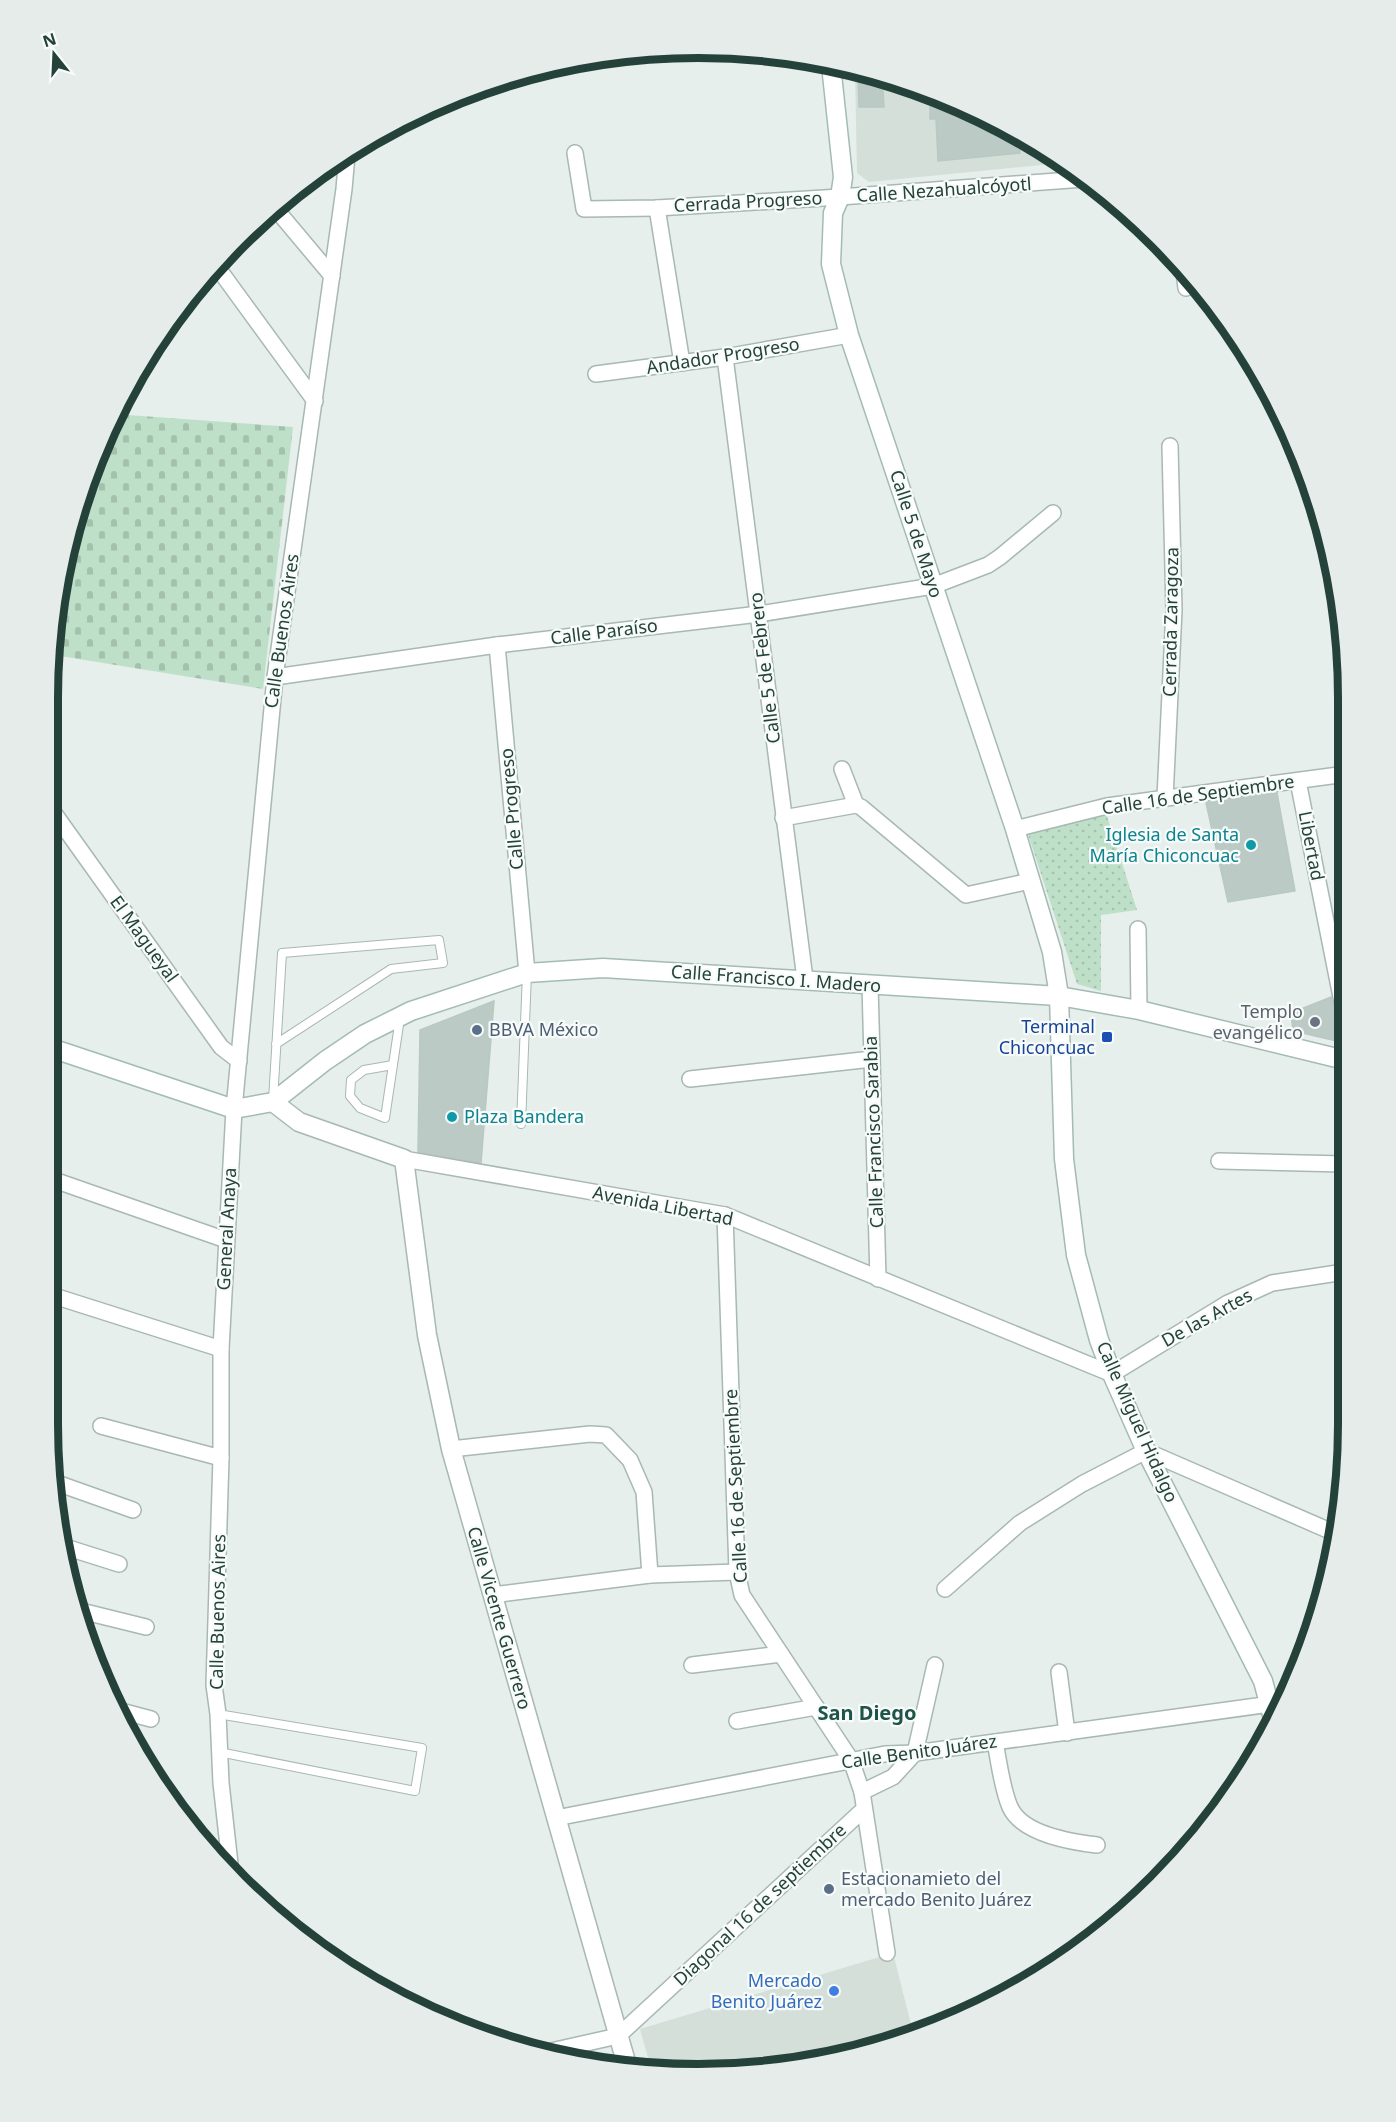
<svg xmlns="http://www.w3.org/2000/svg" width="1396" height="2122" font-family="'Noto Sans',sans-serif">
	<style>
		.built { fill: #d4dfda }
		.grass { fill: url(#grass-dots) }
		.cemetery { fill: url(#cemetery-stones) }
		.building { fill: #bbcac4; stroke: #b8c9c2; stroke-width: 1.5 }
		.lines { fill: none; stroke-linecap: round; stroke-linejoin: round }
		.service-casing { stroke: #a8b8b2; stroke-width: 10 }
		.minor-casing { stroke: #a8b8b2; stroke-width: 18 }
		.tertiary-casing { stroke: #a8b8b2; stroke-width: 21 }
		.secondary-casing { stroke: #a4bbb3; stroke-width: 21 }
		.service { stroke: #fff; stroke-width: 8 }
		.minor { stroke: #fff; stroke-width: 15 }
		.tertiary { stroke: #fff; stroke-width: 18 }
		.secondary { stroke: #fff; stroke-width: 18 }
		.culture-dot { fill: #0f9aa8; stroke: #f7fbf9; stroke-width: 2 }
		.worship-dot { fill: #6b7280; stroke: #f7fbf9; stroke-width: 2 }
		.service-dot { fill: #5c6f8a; stroke: #f7fbf9; stroke-width: 2 }
		.transit-dot { fill: #1a4fb4; stroke: #f7fbf9; stroke-width: 2 }
		.shop-dot { fill: #3f7fe0; stroke: #f7fbf9; stroke-width: 2 }
		.labels { text-anchor: middle; stroke-width: 4.5; stroke-linejoin: round; paint-order: stroke }
		.street-label { font-size: 18px; fill: #24423a; stroke: #f7fbf9 }
		.culture-label { font-size: 18px; fill: #0d838f; stroke: #f7fbf9; text-anchor: end }
		.worship-label { font-size: 18px; fill: #5b616d; stroke: #f7fbf9; text-anchor: end }
		.transit-label { font-size: 18px; fill: #164399; stroke: #f7fbf9; text-anchor: end }
		.service-label { font-size: 18px; fill: #4e5e75; stroke: #f7fbf9; text-anchor: start }
		.shop-label { font-size: 18px; fill: #366cbe; stroke: #f7fbf9; text-anchor: end }
		.neighbourhood-label { font-size: 20px; font-weight: bold; fill: #1f5548; stroke: #f7fbf9 }
		.rim { fill: none; stroke: #24423a; stroke-width: 8 }
	</style>
	<defs>
		<pattern id="grass-dots" width="8" height="8" patternUnits="userSpaceOnUse" patternTransform="scale(1.5)"><rect width="8" height="8" fill="#bfe0c8"/><path d="M2 2h.1M6 6h.1" fill="none" stroke="#a4c1ad" stroke-width="1.8" stroke-linecap="round"/></pattern>
		<pattern id="cemetery-stones" width="16" height="16" patternUnits="userSpaceOnUse" patternTransform="scale(1.5)"><rect width="16" height="16" fill="#bfe0c8"/><path d="M2 7V4a2 2 0 0 1 4 0v3zM10 15v-3a2 2 0 0 1 4 0v3z" fill="#a4c1ad"/></pattern>
	</defs>
	<rect width="100%" height="100%" fill="#e6efeb"/>
	<g class="built">
		<polygon points="855,70 907,83 1023,135 1061,163 869,182 857,173"/>
		<polygon points="893,1953 913,2032 935,2028 825,2061 652,2072 640,2029"/>
	</g>
	<polygon class="grass" points="1106,813 1137,910 1101,915 1101,991 1077,984 1027,831"/>
	<polygon class="cemetery" points="114,414 293,427 263,689 54,655 54,613 82,489"/>
	<g class="building">
		<polygon points="858,71 882,77 884,107 859,107"/>
		<polygon points="930,93 1019,133 1020,153 938,161 936,119 930,119"/>
		<polygon points="1277,793 1295,891 1228,902 1206,803"/>
		<polygon points="1331,997 1341,1042 1293,1031 1291,1013"/>
		<polygon points="494,1001 481,1163 418,1152 420,1030"/>
	</g>
	<g class="lines">
		<defs>
			<g id="service">
				<polyline points="393,1065 364,1070 351,1080 350,1096 360,1108 385,1118 400,1018"/>
				<polyline points="273,1100 282,953 439,940 443,963 391,969 276,1044"/>
				<polyline points="521,1124 527,973"/>
				<polyline points="218,1714 422,1748 415,1791 219,1752"/>
			</g>
			<g id="minor">
				<polyline points="575,153 584,209 657,208 840,197 1084,179"/>
				<polyline points="275,208 332,276"/>
				<polyline points="657,208 682,363"/>
				<polyline points="215,264 315,401"/>
				<polyline points="1184,271 1186,288"/>
				<polyline points="725,357 805,979"/>
				<polyline points="596,374 725,357 849,335"/>
				<polyline points="497,645 527,973"/>
				<polyline points="275,677 497,645 759,614 933,586 988,565 1000,557 1053,513"/>
				<polyline points="842,769 856,805"/>
				<polyline points="1298,781 1345,1017"/>
				<polyline points="1165,798 1174,610 1170,446"/>
				<polyline points="54,813 221,1047 239,1061"/>
				<polyline points="783,818 856,805 861,807 966,895 1030,881"/>
				<polyline points="1015,829 1107,806 1346,774"/>
				<polyline points="1138,929 1139,1010"/>
				<polyline points="870,985 878,1279"/>
				<polyline points="690,1079 872,1059"/>
				<polyline points="404,1159 725,1215 1112,1374 1228,1303 1272,1283 1344,1272"/>
				<polyline points="1219,1161 1344,1164"/>
				<polyline points="54,1180 226,1240"/>
				<polyline points="725,1215 737,1572 742,1595 851,1760 862,1792 887,1953"/>
				<polyline points="54,1296 221,1349"/>
				<polyline points="101,1426 221,1458"/>
				<polyline points="451,1449 590,1434 606,1435 630,1460 644,1492 650,1575"/>
				<polyline points="54,1482 133,1510"/>
				<polyline points="62,1546 119,1564"/>
				<polyline points="945,1589 1020,1523 1082,1484 1146,1451 1337,1534"/>
				<polyline points="492,1595 650,1575 737,1572"/>
				<polyline points="77,1610 146,1627"/>
				<polyline points="692,1665 781,1654"/>
				<polyline points="1059,1672 1067,1733"/>
				<polyline points="121,1711 151,1719"/>
				<polyline points="737,1721 816,1707"/>
				<path d="M995,1742C999,1762 1002,1789 1010,1807C1022,1834 1071,1842 1097,1845"/>
				<polyline points="862,1792 893,1777 915,1753 935,1665"/>
				<polyline points="556,1818 885,1754 915,1753 1285,1702"/>
				<polyline points="231,1873 221,1783 218,1714 214,1685 221,1458 221,1349 234,1109 275,677 344,189 347,155"/>
				<polyline points="542,2053 618,2036 864,1809"/>
			</g>
			<polyline id="tertiary" points="273,1102 299,1122 404,1159 427,1335 451,1449 628,2069"/>
			<g id="secondary">
				<polyline points="831,65 843,177 840,197 833,213 831,264 849,335 1015,829 1052,952 1059,996 1064,1159 1076,1255 1099,1340 1112,1374 1146,1451 1263,1681 1274,1722"/>
				<polyline points="54,1049 234,1109 273,1102 325,1061 365,1034 411,1011 527,973 603,968 1059,996 1139,1010 1345,1060"/>
			</g>
		</defs>
		<use href="#service" class="service-casing"/>
		<use href="#minor" class="minor-casing"/>
		<use href="#tertiary" class="tertiary-casing"/>
		<use href="#secondary" class="secondary-casing"/>
		<use href="#service" class="service"/>
		<use href="#minor" class="minor"/>
		<use href="#tertiary" class="tertiary"/>
		<use href="#secondary" class="secondary"/>
	</g>
	<g class="culture-dot">
		<circle cx="1251" cy="845" r="6"/>
		<circle cx="452" cy="1117" r="6"/>
	</g>
	<circle class="worship-dot" cx="1315" cy="1022" r="6"/>
	<g class="service-dot">
		<circle cx="477" cy="1030" r="6"/>
		<circle cx="829" cy="1889" r="6"/>
	</g>
	<rect class="transit-dot" x="1101" y="1031" width="12" height="12" rx="3"/>
	<circle class="shop-dot" cx="834" cy="1991" r="6"/>
	<g class="labels">
		<g class="street-label">
			<text transform="translate(944 190) rotate(-4)" y="6">Calle Nezahualcóyotl</text>
			<text transform="translate(748 202) rotate(-3)" y="6">Cerrada Progreso</text>
			<text transform="translate(723 356) rotate(-9)" y="6">Andador Progreso</text>
			<text transform="translate(916 534) rotate(72)" y="6">Calle 5 de Mayo</text>
			<text transform="translate(1171 622) rotate(-89)" y="6">Cerrada Zaragoza</text>
			<text transform="translate(282 631) rotate(-82)" y="6">Calle Buenos Aires</text>
			<text transform="translate(604 632) rotate(-7)" y="6">Calle Paraíso</text>
			<text transform="translate(765 668) rotate(-97)" y="6">Calle 5 de Febrero</text>
			<text transform="translate(1198 795) rotate(-8)" y="6">Calle 16 de Septiembre</text>
			<text transform="translate(512 809) rotate(-95)" y="6">Calle Progreso</text>
			<text transform="translate(1311 846) rotate(79)" y="6">Libertad</text>
			<text transform="translate(144 939) rotate(54)" y="6">El Magueyal</text>
			<text transform="translate(776 979) rotate(4)" y="6">Calle Francisco I. Madero</text>
			<text transform="translate(874 1132) rotate(-92)" y="6">Calle Francisco Sarabia</text>
			<text transform="translate(663 1206) rotate(11)" y="6">Avenida Libertad</text>
			<text transform="translate(227 1229) rotate(-87)" y="6">General Anaya</text>
			<text transform="translate(1207 1318) rotate(-29)" y="6">De las Artes</text>
			<text transform="translate(1137 1422) rotate(66)" y="6">Calle Miguel Hidalgo</text>
			<text transform="translate(736 1486) rotate(-93)" y="6">Calle 16 de Septiembre</text>
			<text transform="translate(218 1612) rotate(-89)" y="6">Calle Buenos Aires</text>
			<text transform="translate(499 1618) rotate(74)" y="6">Calle Vicente Guerrero</text>
			<text transform="translate(919 1752) rotate(-8)" y="6">Calle Benito Juárez</text>
			<text transform="translate(760 1905) rotate(-43)" y="6">Diagonal 16 de septiembre</text>
		</g>
		<g class="culture-label">
			<text x="1239" y="841">Iglesia de Santa<tspan x="1239" dy="21">María Chiconcuac</tspan></text>
			<text x="464" y="1123" text-anchor="start">Plaza Bandera</text>
		</g>
		<g class="worship-label">
			<text x="1303" y="1018">Templo<tspan x="1303" dy="21">evangélico</tspan></text>
		</g>
		<g class="transit-label">
			<text x="1095" y="1033">Terminal<tspan x="1095" dy="21">Chiconcuac</tspan></text>
		</g>
		<g class="service-label">
			<text x="489" y="1036">BBVA México</text>
			<text x="841" y="1885">Estacionamieto del<tspan x="841" dy="21">mercado Benito Juárez</tspan></text>
		</g>
		<g class="shop-label">
			<text x="822" y="1987">Mercado<tspan x="822" dy="21">Benito Juárez</tspan></text>
		</g>
		<g class="neighbourhood-label">
			<text x="867" y="1720">San Diego</text>
		</g>
	</g>
	<path d="M0 0H1396V2122H0ZM698 58H698A640 640 0 0 1 1338 698V1424A640 640 0 0 1 698 2064H698A640 640 0 0 1 58 1424V698A640 640 0 0 1 698 58Z" fill="#e6ecea" fill-rule="evenodd"/>
	<path class="rim" d="M698 58H698A640 640 0 0 1 1338 698V1424A640 640 0 0 1 698 2064H698A640 640 0 0 1 58 1424V698A640 640 0 0 1 698 58Z"/>
	<g transform="translate(54 54) rotate(342)" stroke="#f7fbf9" stroke-width="4.5" paint-order="stroke">
	<path d="M0-4.5L10 22L0 15L-10 22Z" fill="#24423a"/>
	<text y="-9" font-size="16" font-weight="bold" text-anchor="middle" fill="#24423a">N</text>
	</g>
</svg>
